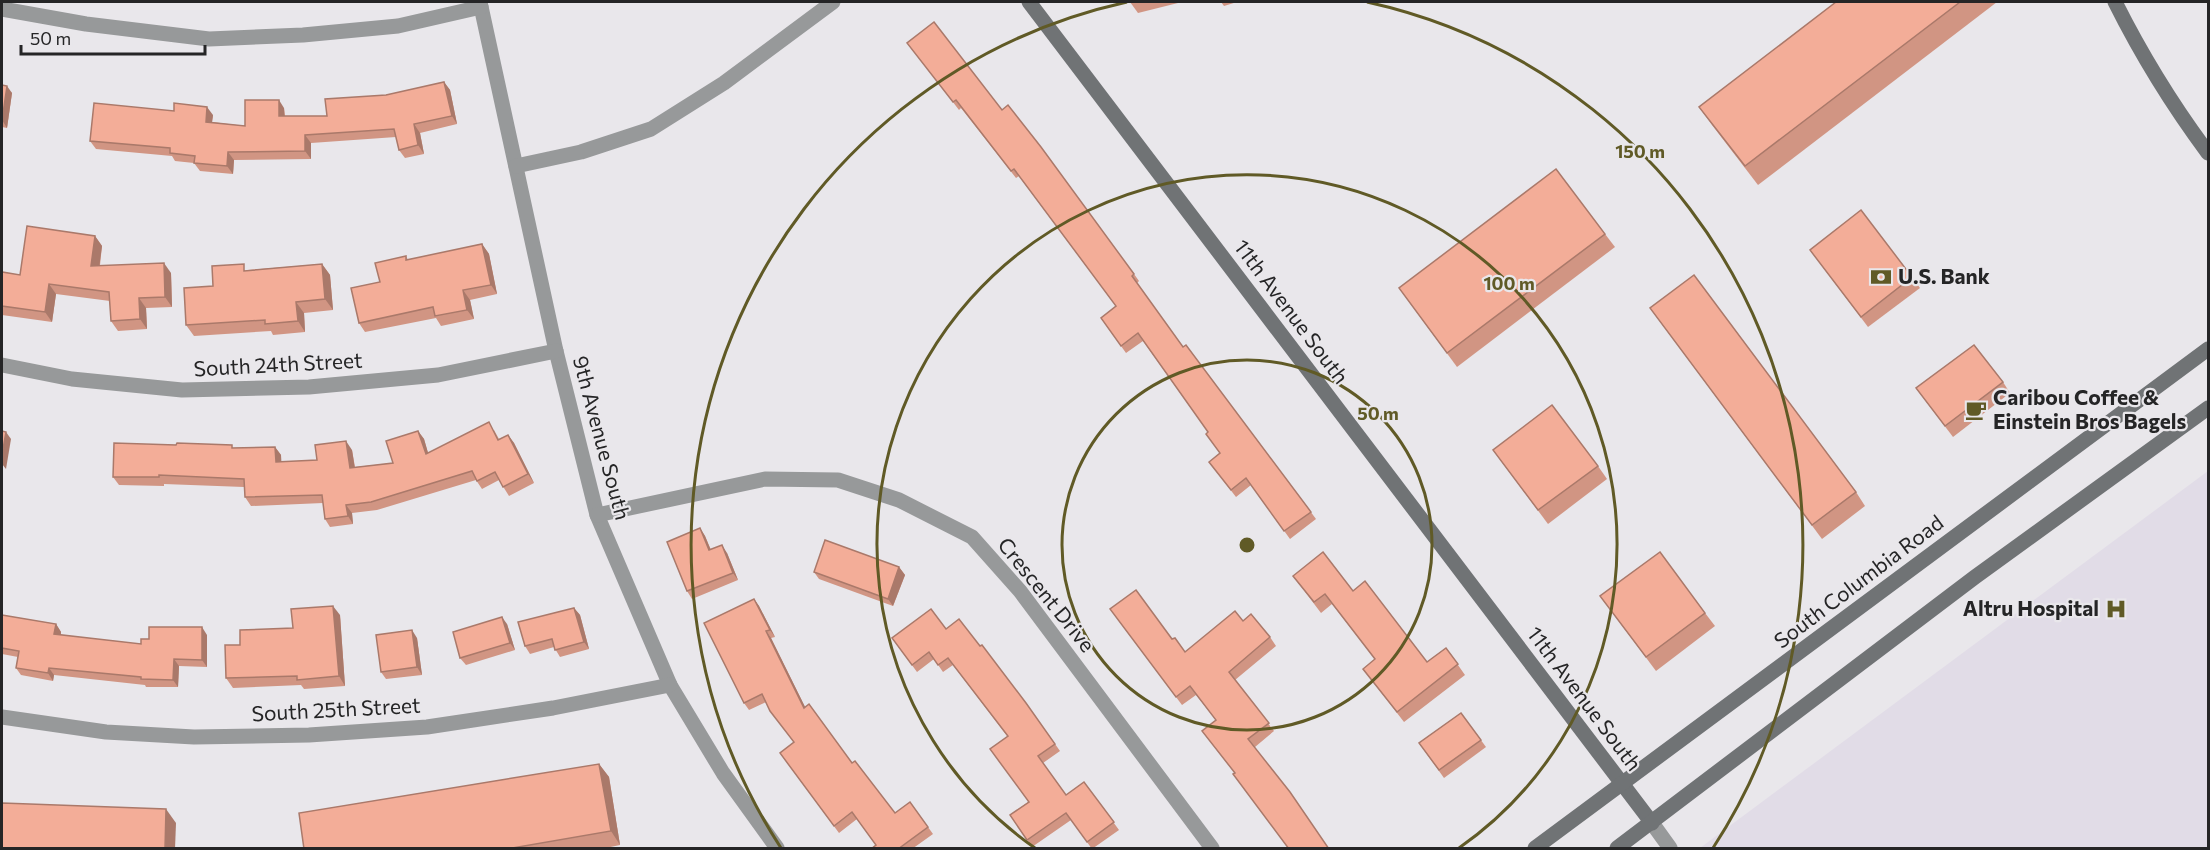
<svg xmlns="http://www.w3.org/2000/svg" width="2210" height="850" font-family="Commissioner,sans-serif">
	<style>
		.built { fill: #e1dce7 }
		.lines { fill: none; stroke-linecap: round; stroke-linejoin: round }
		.street { stroke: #97999a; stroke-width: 15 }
		.secondary { stroke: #707375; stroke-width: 15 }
		.wall { fill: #d19583 }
		.shaded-wall { fill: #aa796a }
		.building { fill: #f3ad98; stroke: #aa796a; stroke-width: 1.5 }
		.ring { fill: none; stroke: #605a26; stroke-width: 3 }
		.labels { text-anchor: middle; stroke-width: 4.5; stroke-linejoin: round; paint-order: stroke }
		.poi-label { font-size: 21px; font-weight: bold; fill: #252526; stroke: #e9e7eb; text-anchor: start }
		.street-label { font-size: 21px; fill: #252526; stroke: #e9e7eb }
		.centre { fill: #605a26; stroke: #e9e7eb; stroke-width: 3 }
		.ring-label { font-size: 18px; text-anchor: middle; font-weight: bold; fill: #605a26; stroke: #e9e7eb; stroke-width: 4.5; stroke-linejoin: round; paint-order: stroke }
	</style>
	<rect width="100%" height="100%" fill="#e9e7eb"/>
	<polygon class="built" points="2208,471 2208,848 1700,848 1739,819"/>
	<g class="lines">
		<g class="street">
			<polyline points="480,2 556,351 597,515 670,685 723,773 777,848"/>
			<polyline points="2,9 86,24 209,39 303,35 398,26 481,7"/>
			<polyline points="516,166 581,152 651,129 724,83 833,2"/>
			<polyline points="2,365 72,379 182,390 309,387 438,375 556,351"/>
			<polyline points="597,515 765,479 838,480 899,500 972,537 1020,591 1212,848"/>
			<polyline points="2,717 106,732 194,737 309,735 427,727 553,708 670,685"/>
			<polyline points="1652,823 1670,848"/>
		</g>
		<g class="secondary">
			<polyline points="1029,2 1652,823"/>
			<path d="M2115,2C2141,54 2173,106 2208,153"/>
			<polyline points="1535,848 2208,349"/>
			<polyline points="1617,848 1975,577 2208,408"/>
		</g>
	</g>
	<g class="wall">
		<polygon points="1130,2 1182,2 1138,13"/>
		<polygon points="1221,2 1237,2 1224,6"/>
		<polygon points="1836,2 1997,2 1758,185 1712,125 1699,107"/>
		<polygon points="913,50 1002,110 1134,274 1139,281 1137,283 1183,347 1186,345 1316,519 1290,539 1251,485 1236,497 1209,462 1220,453 1206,434 1208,432 1143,341 1126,353 1101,318 1116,306 1019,176 1016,178 961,108 959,110"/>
		<polygon points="444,82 450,90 457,124 420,133 424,154 405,158 399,150 396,137 311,143 311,159 234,160 233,174 200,171 194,163 175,161 172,156 96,149 90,141 213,115 212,122 245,126 284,108 285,116 327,116 386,95"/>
		<polygon points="2,85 12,93 7,128 2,127"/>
		<polygon points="1605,234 1615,247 1457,367 1399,288"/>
		<polygon points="95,236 102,246 100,265 171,273 172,307 146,308 147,329 118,331 111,321 110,301 56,294 52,322 2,315 2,272 20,275"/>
		<polygon points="482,244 489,254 497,294 470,300 474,319 441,326 436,318 365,332 359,323 406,256 408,260"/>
		<polygon points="1810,250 1912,277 1920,288 1868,327"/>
		<polygon points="322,264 330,275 333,310 304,313 305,332 273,335 271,331 194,336 186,325 213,286 248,270"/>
		<polygon points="1650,308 1856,492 1865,506 1822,539"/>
		<polygon points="2003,382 2010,393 1953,437 1916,388"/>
		<polygon points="494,430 499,439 508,435 514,443 534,483 509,496 499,480 482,489 476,480 377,510 352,513 353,524 330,527 325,519 323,503 251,506 245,497 244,487 164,484 164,486 119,485 113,477 234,448 275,447 281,455 281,462 317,460 352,450 355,467 393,463 418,431 424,439 428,453"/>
		<polygon points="1493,450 1598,466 1607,479 1548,524"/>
		<polygon points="700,528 705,536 711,550 727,553 738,580 692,599 687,591"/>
		<polygon points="899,567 905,575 893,606 819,579 814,572"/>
		<polygon points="1293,576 1353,591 1427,662 1446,648 1465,675 1404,722 1363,669 1375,659 1332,604 1321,613"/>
		<polygon points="1600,596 1705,613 1715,626 1656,671"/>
		<polygon points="754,599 759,606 775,637 771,638 805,707 895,813 910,802 933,834 912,849 871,849 876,845 857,819 839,833 780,753 794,743 766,702 749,710 744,703"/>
		<polygon points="574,608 580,615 589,649 560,657 554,647 530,654 525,646"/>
		<polygon points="2,615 56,624 61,632 61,635 141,644 149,639 207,635 207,667 179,666 178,687 146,687 145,685 54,675 53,681 21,675 16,668 18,657 2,654"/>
		<polygon points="340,615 345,686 304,689 301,685 233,688 226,678 240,645 293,628"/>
		<polygon points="1116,617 1172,639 1185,652 1243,621 1270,637 1276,646 1235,680 1274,731 1255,747 1235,773 1202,731 1216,720 1196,695 1182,705"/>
		<polygon points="507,624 515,650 466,665 460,658"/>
		<polygon points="946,629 980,646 1026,703 1060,751 1043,763 1066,795 1084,782 1119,830 1092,849 1071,820 1032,847 1010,815 1028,802 1007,736 953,665 943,672 934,659 917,672 892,638"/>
		<polygon points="417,638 422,675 386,679 381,672"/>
		<polygon points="1461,713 1486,747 1444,778 1419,743"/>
		<polygon points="599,764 609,777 620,845 601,849 304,849"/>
	</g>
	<g class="shaded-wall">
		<polygon points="444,82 450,90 457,124 452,116"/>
		<polygon points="7,86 12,93 7,128 2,120"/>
		<polygon points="279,100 284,108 285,124 279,116"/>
		<polygon points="207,107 213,115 211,130 206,122"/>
		<polygon points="414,124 420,133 424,154 418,145"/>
		<polygon points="305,135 311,143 311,159 305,151"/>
		<polygon points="228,152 234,160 233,174 227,166"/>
		<polygon points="95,236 102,246 98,276 91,266"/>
		<polygon points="482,244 489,254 497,294 491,285"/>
		<polygon points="164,263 171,273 172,307 165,297"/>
		<polygon points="322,264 330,275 333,310 325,299"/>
		<polygon points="49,284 56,294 52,322 45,312"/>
		<polygon points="463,290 470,300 474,319 467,310"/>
		<polygon points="139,298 146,308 147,329 140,319"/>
		<polygon points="296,302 304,313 305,332 298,321"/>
		<polygon points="418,431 424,439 431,463 426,454"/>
		<polygon points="6,432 11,439 6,469 2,464 2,455"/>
		<polygon points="508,435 514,443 534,483 528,474"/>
		<polygon points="346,441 352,450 356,476 350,468"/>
		<polygon points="275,447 281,455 282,470 276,462"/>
		<polygon points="346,505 352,513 353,524 348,516"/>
		<polygon points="700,528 705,536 714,558 709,550"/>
		<polygon points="722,545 727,553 738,580 733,573"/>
		<polygon points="899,567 905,575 893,606 888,599"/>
		<polygon points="754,599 759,606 775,637 770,630"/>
		<polygon points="333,606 340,615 345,686 339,676"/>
		<polygon points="574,608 580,615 589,649 584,642"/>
		<polygon points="502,617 507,624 515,650 510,643"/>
		<polygon points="56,624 61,632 60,642 54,634"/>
		<polygon points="202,627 207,635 207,667 202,660"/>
		<polygon points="412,630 417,638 422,675 417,667"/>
		<polygon points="766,631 771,638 809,715 804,708"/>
		<polygon points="174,659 179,666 178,687 173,680"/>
		<polygon points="49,668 54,675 53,681 48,673"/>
		<polygon points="599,764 609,777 620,845 611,831"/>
		<polygon points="166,809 176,823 175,849 165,849"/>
	</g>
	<g class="building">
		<polygon points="1836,2 1960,2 1745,166 1699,107"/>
		<polygon points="934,22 1002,110 1008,105 1041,147 1134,274 1132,276 1183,347 1186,345 1311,512 1284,531 1246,478 1231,490 1209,462 1220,453 1206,434 1208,432 1138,333 1121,346 1101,318 1116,306 1014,169 1011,171 956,100 953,102 907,43"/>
		<polygon points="444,82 452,116 414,124 418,145 399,150 394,129 305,135 305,151 228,152 227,166 194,163 195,156 170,153 170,148 90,141 94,103 174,111 174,103 207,107 206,122 245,126 245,100 279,100 279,116 327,116 325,99 386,95"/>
		<polygon points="2,85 7,86 2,120"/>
		<polygon points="1556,169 1605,234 1447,353 1399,288"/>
		<polygon points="1861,210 1912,277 1861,317 1810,250"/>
		<polygon points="27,226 95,236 91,266 164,263 165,297 139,298 140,319 111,321 109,292 49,284 45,312 2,306 2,272 20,275"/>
		<polygon points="482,244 491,285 463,290 467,310 435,316 433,307 359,323 351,288 380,282 375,263 406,256 406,260"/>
		<polygon points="244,264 244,271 322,264 325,299 296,302 298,321 265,324 265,320 186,325 184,288 213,286 212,266"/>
		<polygon points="1694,275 1856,492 1812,525 1650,308"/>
		<polygon points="1974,345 2003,382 1945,426 1916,388"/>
		<polygon points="1552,405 1598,466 1538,510 1493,450"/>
		<polygon points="489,422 498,440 508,435 528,474 503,487 495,472 477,481 472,471 371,502 346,505 348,516 325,519 322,495 245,497 244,479 159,475 159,477 113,477 114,443 176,445 177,443 232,445 232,448 275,447 276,462 317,460 315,445 346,441 350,468 393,463 386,441 418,431 426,454"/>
		<polygon points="2,431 6,432 2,455"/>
		<polygon points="700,528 709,550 722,545 733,573 687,591 667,542"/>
		<polygon points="825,540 899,567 888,599 814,572"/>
		<polygon points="1323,552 1353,591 1365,581 1427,662 1446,648 1458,664 1397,712 1363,669 1375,659 1325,594 1314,602 1293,576"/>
		<polygon points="1660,552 1705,613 1646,657 1600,596"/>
		<polygon points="1136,590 1172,639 1175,638 1185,652 1235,611 1243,621 1251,614 1270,637 1229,672 1269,723 1248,739 1290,792 1329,849 1289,849 1233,774 1235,773 1202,731 1216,720 1190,686 1176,697 1110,609"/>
		<polygon points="754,599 770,630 766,631 804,708 809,704 852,763 855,761 895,813 910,802 928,827 898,849 871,849 876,845 852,812 834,826 780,753 794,742 770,711 762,694 744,703 704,623"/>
		<polygon points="333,606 339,676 297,680 297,676 226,678 225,645 240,645 240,630 293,628 291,609"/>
		<polygon points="574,608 584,642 555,650 552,639 525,646 518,622"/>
		<polygon points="931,609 946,629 959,619 980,646 982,645 1026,703 1055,744 1038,756 1066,795 1084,782 1114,822 1087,842 1066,813 1027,840 1010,815 1029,802 990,749 1008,736 948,658 938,665 929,652 912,665 892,638"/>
		<polygon points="2,615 56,624 54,634 141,644 141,639 149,639 149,627 202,627 202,660 174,659 173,680 141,679 141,677 49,668 48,673 16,668 19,651 2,648"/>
		<polygon points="502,617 510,643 460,658 453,632"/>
		<polygon points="412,630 417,667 381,672 376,635"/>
		<polygon points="1461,713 1481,740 1439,770 1419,743"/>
		<polygon points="599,764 611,831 506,849 304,849 299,813"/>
		<polygon points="2,803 166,809 165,849 2,849"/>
	</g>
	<g class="ring">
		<circle cx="1247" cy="545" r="185"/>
		<path d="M1035 848A370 370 0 1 1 1459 848"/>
		<path d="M781 848A556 556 0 0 1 1127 2M1367 2A556 556 0 0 1 1713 848"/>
	</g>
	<defs>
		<symbol id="bank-bare" viewBox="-9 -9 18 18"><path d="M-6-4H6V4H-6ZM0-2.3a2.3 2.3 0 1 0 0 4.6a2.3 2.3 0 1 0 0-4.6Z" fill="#605a26" stroke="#e9e7eb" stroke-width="2.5" paint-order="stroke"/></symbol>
		<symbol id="cafe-bare" viewBox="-9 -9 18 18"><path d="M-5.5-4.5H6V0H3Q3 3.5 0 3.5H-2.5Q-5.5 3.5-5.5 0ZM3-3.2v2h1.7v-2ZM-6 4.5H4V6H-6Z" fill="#605a26" stroke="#e9e7eb" stroke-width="2.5" paint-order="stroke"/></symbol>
		<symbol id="hospital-bare" viewBox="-9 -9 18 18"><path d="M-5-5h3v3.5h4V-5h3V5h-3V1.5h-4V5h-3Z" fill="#605a26" stroke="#e9e7eb" stroke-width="2.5" paint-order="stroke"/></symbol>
	</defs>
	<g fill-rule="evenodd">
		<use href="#bank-bare" x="1866" y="262" width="30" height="30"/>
		<use href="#cafe-bare" x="1961" y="395" width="30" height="30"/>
		<use href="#hospital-bare" x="2101" y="594" width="30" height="30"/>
	</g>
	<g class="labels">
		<g class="poi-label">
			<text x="1898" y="284">U.S. Bank</text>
			<text x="1993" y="405">Caribou Coffee &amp;<tspan x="1993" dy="24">Einstein Bros Bagels</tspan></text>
			<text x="2099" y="616" text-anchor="end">Altru Hospital</text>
		</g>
		<g class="street-label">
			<text transform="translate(1291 312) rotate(53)" y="7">11th Avenue South</text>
			<text transform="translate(278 365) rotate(-3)" y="7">South 24th Street</text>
			<text transform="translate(601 438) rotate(75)" y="7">9th Avenue South</text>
			<text transform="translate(1859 582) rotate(-37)" y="7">South Columbia Road</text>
			<text transform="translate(1046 595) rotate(51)" y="7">Crescent Drive</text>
			<text transform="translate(1584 699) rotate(53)" y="7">11th Avenue South</text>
			<text transform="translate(336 710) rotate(-3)" y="7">South 25th Street</text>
		</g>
	</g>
	<circle cx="1247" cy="545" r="9" class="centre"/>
	<g class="ring-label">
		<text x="1640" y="158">150 m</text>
		<text x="1509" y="290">100 m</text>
		<text x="1378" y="420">50 m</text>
	</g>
	<rect width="2210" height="850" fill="none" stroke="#252526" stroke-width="6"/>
	<path d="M21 45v9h184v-9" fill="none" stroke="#252526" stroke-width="3"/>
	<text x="30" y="45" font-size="18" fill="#252526" stroke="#e9e7eb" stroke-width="4.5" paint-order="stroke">50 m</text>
</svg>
